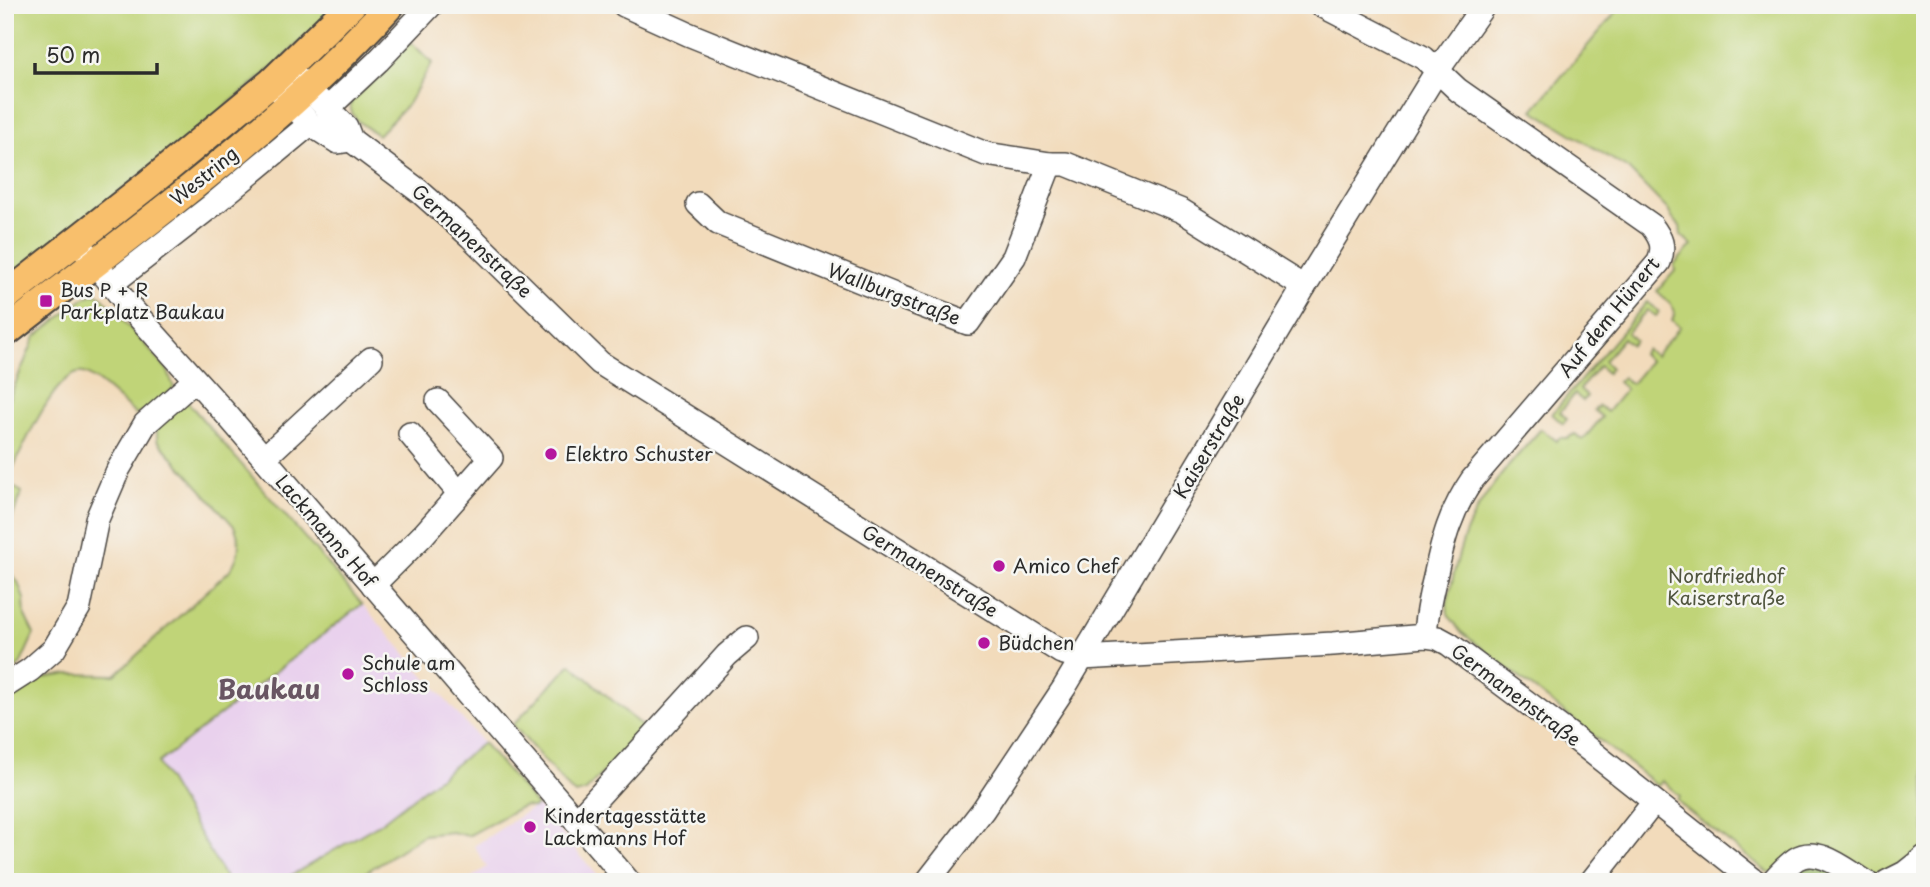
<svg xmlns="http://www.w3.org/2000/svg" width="1930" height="887" font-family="'Playpen Sans',sans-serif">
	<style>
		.built { fill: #e9d1ed }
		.green { fill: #c0d478; stroke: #768052; stroke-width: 2 }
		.forest { fill: #98b668; stroke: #62704a; stroke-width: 2 }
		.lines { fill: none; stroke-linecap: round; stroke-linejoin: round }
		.minor-casing { stroke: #494541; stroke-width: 26 }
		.major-casing { stroke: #494541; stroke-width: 32 }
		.minor { stroke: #fff; stroke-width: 23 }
		.major { stroke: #f8bf6c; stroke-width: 28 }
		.poi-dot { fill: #b5179e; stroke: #f6f6f2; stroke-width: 2.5 }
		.labels { text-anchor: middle; stroke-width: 5; stroke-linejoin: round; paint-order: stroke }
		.street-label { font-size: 19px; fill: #2b2b2b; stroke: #f6f6f2 }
		.poi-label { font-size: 19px; fill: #2b2b2b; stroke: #f6f6f2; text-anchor: start }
		.park-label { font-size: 19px; fill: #50553e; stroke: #f6f6f2 }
		.district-label { font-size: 26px; font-weight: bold; fill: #695663; stroke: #f6f6f2 }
	</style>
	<rect width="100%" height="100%" fill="#f6f6f2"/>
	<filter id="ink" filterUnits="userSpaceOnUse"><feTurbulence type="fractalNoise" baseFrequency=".0143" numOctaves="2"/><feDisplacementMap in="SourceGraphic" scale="14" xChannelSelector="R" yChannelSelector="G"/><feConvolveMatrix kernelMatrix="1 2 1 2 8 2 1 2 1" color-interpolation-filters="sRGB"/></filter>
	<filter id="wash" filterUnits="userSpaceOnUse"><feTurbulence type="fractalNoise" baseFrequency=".00686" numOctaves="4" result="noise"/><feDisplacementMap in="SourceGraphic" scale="28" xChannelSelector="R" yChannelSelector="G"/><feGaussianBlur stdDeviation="1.57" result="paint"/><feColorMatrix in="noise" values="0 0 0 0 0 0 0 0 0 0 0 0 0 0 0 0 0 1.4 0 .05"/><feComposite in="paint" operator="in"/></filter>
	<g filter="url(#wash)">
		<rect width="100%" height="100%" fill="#f2dbbb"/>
		<g class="built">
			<polygon points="362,604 483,743 379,824 280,882 228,882 158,763"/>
			<polygon points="537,805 603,882 465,882 487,867 474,846"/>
		</g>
		<g class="green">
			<polygon points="5,5 338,5 275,66 5,285"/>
			<path d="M1622,5H1925V848L1881,877L1767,872L1685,808L1677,800L1680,796L1662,781L1658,786L1460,631L1448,614L1447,604C1453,580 1457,553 1467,530C1483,491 1514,460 1541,429L1557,441L1559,438H1567L1575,434L1583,440L1602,417L1594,410L1599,406L1607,412L1626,389L1618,382L1623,377L1631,384L1650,361L1642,354L1646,349L1655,356L1680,327L1672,320L1675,313L1671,304L1657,291L1675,271L1674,265L1692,245L1681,235L1680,226L1672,218L1668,210L1628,169L1533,110Z"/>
			<path d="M411,42L432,63L408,104L378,135C365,126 347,118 351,101Z"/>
			<path d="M95,293L103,298L167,369L174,388L151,409L135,414C125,405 95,375 83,373C56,368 19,456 9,477L10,485L22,492L5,537V408L35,337L86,297Z"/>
			<polygon points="1647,302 1659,312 1656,316 1647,310 1627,333 1635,340 1631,345 1623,338 1604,361 1611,368 1607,373 1599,366 1580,389 1587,396 1583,401 1575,394 1560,412 1567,419 1563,424 1552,414"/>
			<path d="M185,399L362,604L158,763L228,882H5V696L31,680L69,674L115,675L229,571C240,557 242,542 234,526L157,440V426Z"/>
			<polygon points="5,567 18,582 24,599 25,616 34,634 20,665 5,675"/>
			<polygon points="571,664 644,728 586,791 576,794 570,790 513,725"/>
			<polygon points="483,743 537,805 533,808 525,806 519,808 468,836 452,832 423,835 351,882 280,882 379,824"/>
		</g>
		<polygon class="forest" points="1806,859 1854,882 1781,882"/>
	</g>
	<g filter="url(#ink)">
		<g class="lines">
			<defs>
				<g id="minor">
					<polyline points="624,5 688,34 986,154 1050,164 1066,164 1182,211 1304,287"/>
					<path d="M1321,5L1424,58L1458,90L1651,225C1661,238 1665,246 1659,262L1472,480C1450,512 1443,540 1435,577C1430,597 1426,615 1425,636"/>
					<polyline points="296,77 346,127 351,140 419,191 471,237 600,363 1061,652 1082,658 1333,644 1425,636 1438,638 1449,644 1573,737 1756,882"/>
					<polyline points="272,82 310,124 338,142 351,140"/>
					<polyline points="327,109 378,61 431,5"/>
					<polyline points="698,204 718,223 902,298 968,323 1014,257 1050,164"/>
					<polyline points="85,251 129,306 228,416 629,882"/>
					<polyline points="111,284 210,207 310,124"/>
					<polyline points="410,434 459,493"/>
					<polyline points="264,458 371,359"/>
					<polyline points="373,585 424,534 491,458 438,401"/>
					<polyline points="5,686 30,670 54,649 79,607 97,519 118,470 145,424 195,380"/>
					<polyline points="576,821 727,655 747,638"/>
					<polyline points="927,882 983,810 1064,688 1304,287 1437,71 1484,5"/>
					<polyline points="1591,882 1654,802"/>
					<path d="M1772,882C1779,874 1787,865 1796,859C1818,845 1847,871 1866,882"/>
					<polyline points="1887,882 1905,873 1925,857"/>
				</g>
				<g id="major">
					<polyline points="5,297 151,182 272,82 351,5"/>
					<path d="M5,333C137,229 277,130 390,5"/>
				</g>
			</defs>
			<use href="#minor" class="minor-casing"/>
			<use href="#major" class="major-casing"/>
			<use href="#minor" class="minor"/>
			<use href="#major" class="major"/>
		</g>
	</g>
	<g class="poi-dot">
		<rect x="39" y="294" width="14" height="14" rx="3.5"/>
		<circle cx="551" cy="454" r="7"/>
		<circle cx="999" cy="566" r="7"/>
		<circle cx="984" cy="643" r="7"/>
		<circle cx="348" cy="674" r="7"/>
		<circle cx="530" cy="827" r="7"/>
	</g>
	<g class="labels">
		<g class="street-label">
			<text transform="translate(204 176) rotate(-39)" y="7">Westring</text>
			<text transform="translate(472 241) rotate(43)" y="7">Germanenstraße</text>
			<text transform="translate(894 294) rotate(21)" y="7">Wallburgstraße</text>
			<text transform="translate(1609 317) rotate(-51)" y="7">Auf dem Hünert</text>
			<text transform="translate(1209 446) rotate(-59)" y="7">Kaiserstraße</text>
			<text transform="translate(326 531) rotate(49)" y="7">Lackmanns Hof</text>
			<text transform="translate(930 571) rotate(32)" y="7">Germanenstraße</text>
			<text transform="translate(1516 695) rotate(37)" y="7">Germanenstraße</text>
		</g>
		<g class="poi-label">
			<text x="60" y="297">Bus P + R<tspan x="60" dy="22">Parkplatz Baukau</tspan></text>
			<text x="565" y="461">Elektro Schuster</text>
			<text x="1013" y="573">Amico Chef</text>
			<text x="998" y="650">Büdchen</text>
			<text x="362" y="670">Schule am<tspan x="362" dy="22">Schloss</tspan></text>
			<text x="544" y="823">Kindertagesstätte<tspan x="544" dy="22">Lackmanns Hof</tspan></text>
		</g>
		<g class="park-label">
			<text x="1726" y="583">Nordfriedhof<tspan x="1726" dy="22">Kaiserstraße</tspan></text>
		</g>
		<g class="district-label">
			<text x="269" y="699">Baukau</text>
		</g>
	</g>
	<rect width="1930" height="887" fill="none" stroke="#f6f6f2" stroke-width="28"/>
	<path d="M35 63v10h122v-10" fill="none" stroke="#2b2b2b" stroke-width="3.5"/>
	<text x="46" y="63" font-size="21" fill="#2b2b2b" stroke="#f6f6f2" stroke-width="5" paint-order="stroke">50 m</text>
</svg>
